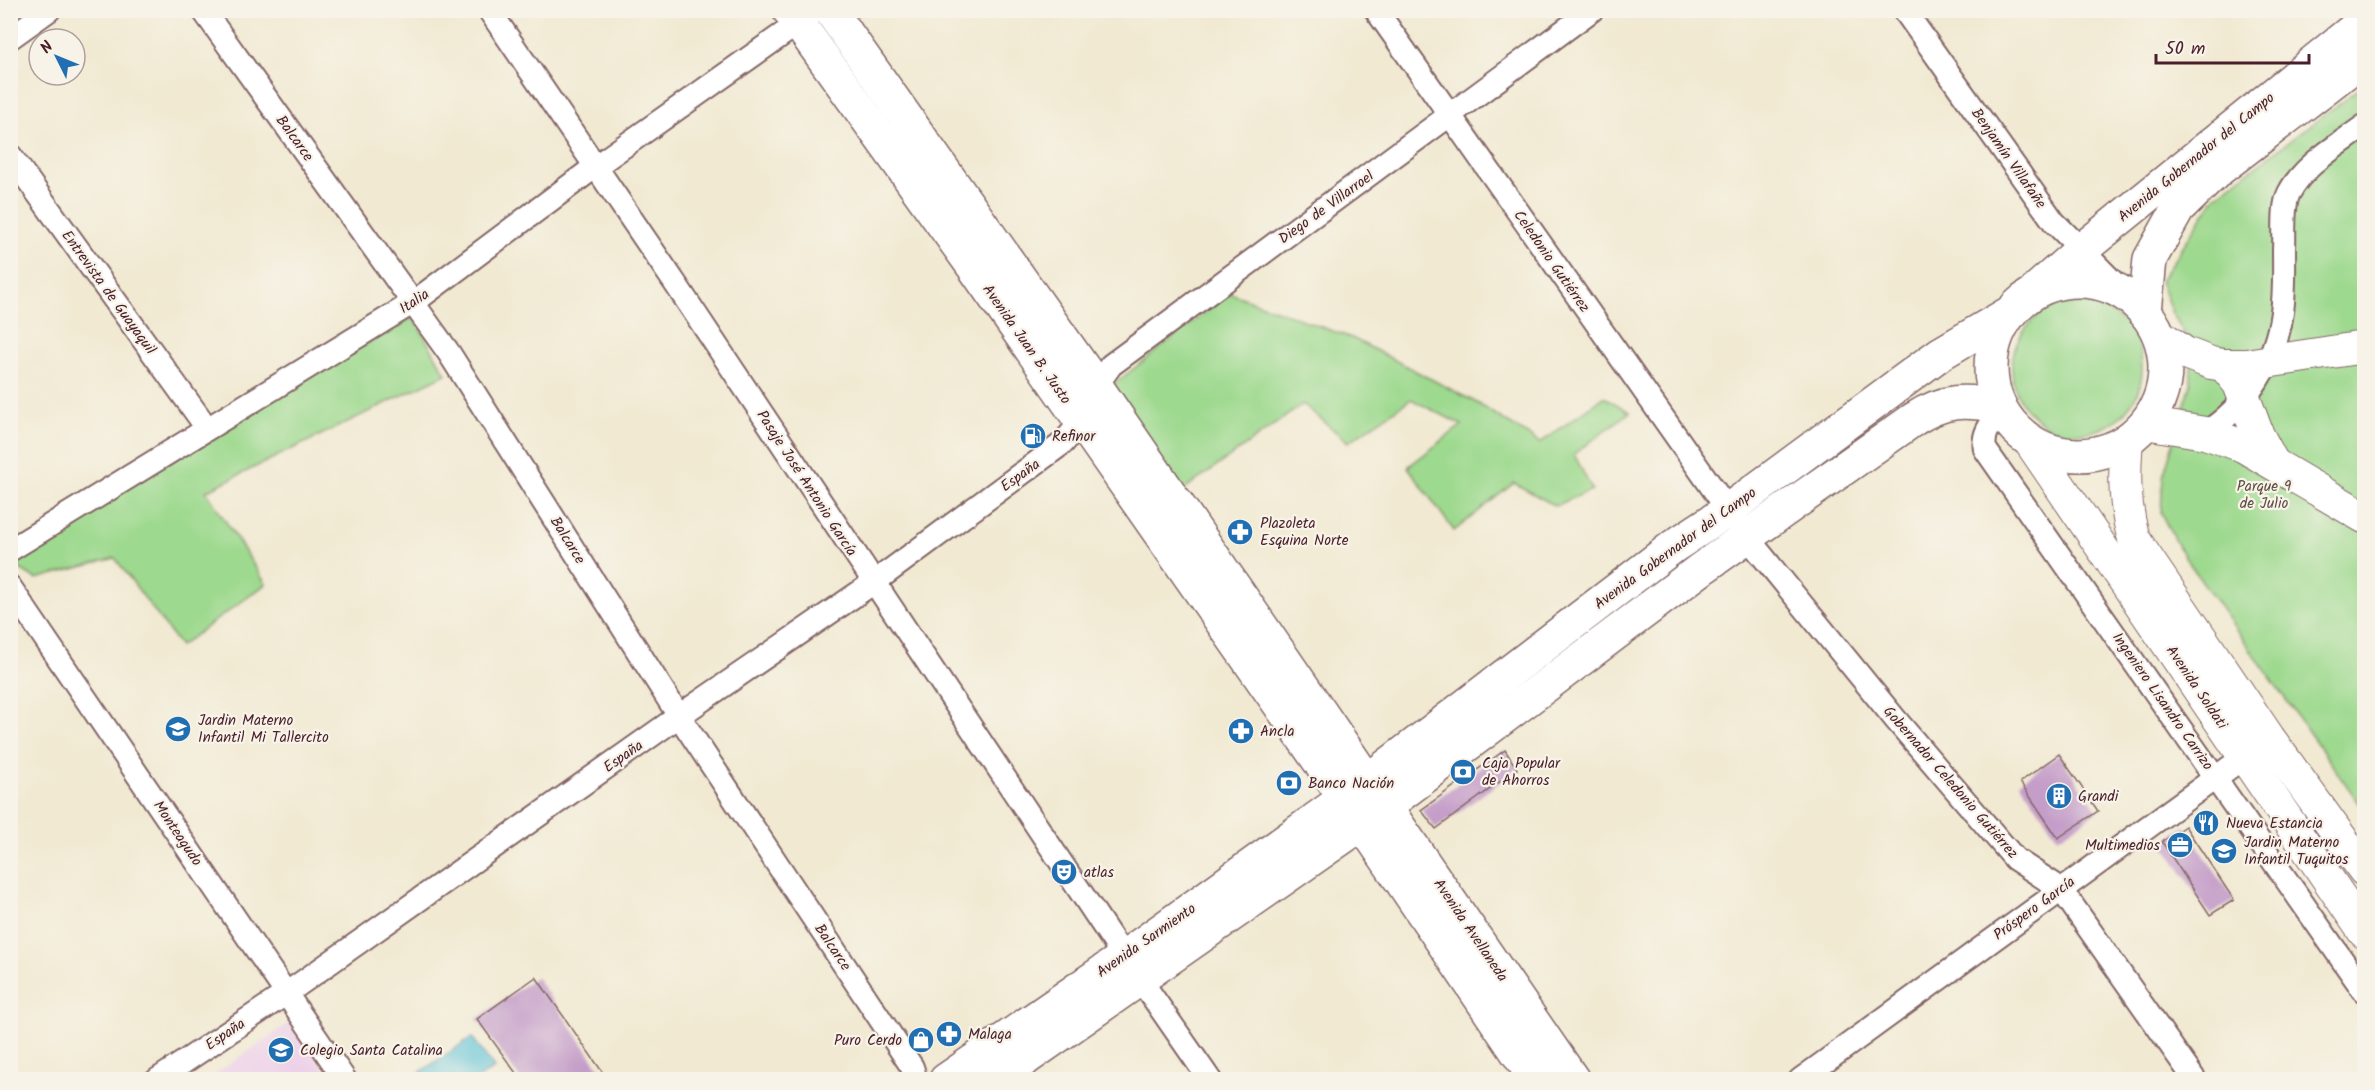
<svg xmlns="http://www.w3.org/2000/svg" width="2375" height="1090" font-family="Kalam,sans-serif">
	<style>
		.built { fill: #edd0e9 }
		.green { fill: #9dd98e; stroke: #747c5c; stroke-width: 1.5 }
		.water { fill: #5ac1d7; stroke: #527081; stroke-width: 1.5 }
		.building { fill: #c49ec9 }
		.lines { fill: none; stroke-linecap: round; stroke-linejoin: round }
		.street-casing { stroke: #846665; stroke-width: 26 }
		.secondary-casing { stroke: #846665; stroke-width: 34 }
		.primary-casing { stroke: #846665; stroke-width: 36 }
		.street { stroke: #fff; stroke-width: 22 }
		.secondary { stroke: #fff; stroke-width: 32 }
		.primary { stroke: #fff; stroke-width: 33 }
		.labels { text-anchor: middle; stroke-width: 4.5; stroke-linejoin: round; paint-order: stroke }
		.street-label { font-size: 15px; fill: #4a1f2b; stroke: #f7f3e8 }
		.poi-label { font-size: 15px; fill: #4a1f2b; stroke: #f7f3e8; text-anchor: start }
		.park-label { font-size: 15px; fill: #5f4e44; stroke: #f7f3e8 }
	</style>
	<rect width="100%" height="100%" fill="#f7f3e8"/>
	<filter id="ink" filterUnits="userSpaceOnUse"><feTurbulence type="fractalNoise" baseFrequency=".0167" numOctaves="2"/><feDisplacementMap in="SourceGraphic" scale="12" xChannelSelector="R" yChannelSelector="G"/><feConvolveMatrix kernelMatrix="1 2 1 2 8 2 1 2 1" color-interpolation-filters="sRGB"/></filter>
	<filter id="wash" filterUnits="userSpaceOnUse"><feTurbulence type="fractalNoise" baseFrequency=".008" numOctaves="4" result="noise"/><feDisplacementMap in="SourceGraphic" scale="24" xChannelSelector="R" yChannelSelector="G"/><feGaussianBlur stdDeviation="1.35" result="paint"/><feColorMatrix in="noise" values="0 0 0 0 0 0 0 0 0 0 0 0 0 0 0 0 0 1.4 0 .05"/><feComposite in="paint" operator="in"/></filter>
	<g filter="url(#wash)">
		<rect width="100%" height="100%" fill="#f1e9d2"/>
		<polygon class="built" points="292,1021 332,1080 207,1080"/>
		<g class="green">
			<polygon points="2364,85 2364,810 2178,547 2161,513 2163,477 2191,384 2191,344 2172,313 2160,281 2216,196"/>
			<polygon points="1230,293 1354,339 1477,403 1540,443 1604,397 1630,412 1574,454 1592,490 1555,506 1514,483 1454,531 1408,467 1462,425 1411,399 1348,442 1303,404 1181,492 1108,389"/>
			<circle cx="2077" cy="368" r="65"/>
			<polygon points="413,317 446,374 206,491 266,584 180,646 115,558 36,579 11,563 10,550"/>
		</g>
		<polygon class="water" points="472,1037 494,1068 478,1079 410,1079"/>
		<g id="blocks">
			<g class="building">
				<polygon points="1505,750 1517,769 1436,829 1421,810"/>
				<polygon points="2059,754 2098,811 2058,838 2020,782"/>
				<polygon points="2185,826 2234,900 2210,915 2162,842"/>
				<polygon points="536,977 608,1080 521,1080 477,1019"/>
			</g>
		</g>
	</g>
	<g filter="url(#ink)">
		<use href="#blocks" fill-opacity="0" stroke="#846665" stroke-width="1.5"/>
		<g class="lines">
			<defs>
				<g id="street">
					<polyline points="203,10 449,353 679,716 912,1067 916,1080"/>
					<polyline points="489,10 677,286 1124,957"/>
					<polyline points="1376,10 1747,537 1896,720 2015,859 2061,889 2195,1080"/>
					<polyline points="1904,10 2054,222 2127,296"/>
					<polyline points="10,38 49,10"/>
					<polyline points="10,155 207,428"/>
					<path d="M2002,410C1992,423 1982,432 1985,449L2364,991"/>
					<path d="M2205,433C2246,407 2276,361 2282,312C2285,291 2284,269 2284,248C2285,232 2282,207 2289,193C2304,164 2339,145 2364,126"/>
					<polyline points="10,550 414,302 596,166 817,10"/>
					<polyline points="10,587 345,1080"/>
					<polyline points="1140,979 1210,1080"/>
					<polyline points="157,1080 287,993 679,716 873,583 1063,443 1081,422 1096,386 1111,365 1592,10"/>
					<polyline points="1800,1080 2255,749"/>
				</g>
				<g id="secondary">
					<polyline points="2158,334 2185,353 2211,363 2224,365 2246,365 2364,347"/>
					<polyline points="2224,365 2239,384 2258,435 2273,463"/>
					<polyline points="2145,423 2205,433 2243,446 2364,517"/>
					<path d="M2127,440C2124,474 2124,506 2134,539L2269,738L2364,870"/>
					<polyline points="2030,442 2364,932"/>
				</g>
				<g id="primary">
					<polyline points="789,10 975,269 1345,798 1536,1080"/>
					<polyline points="830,10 1096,386 1573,1080"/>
					<circle cx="2078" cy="368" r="87"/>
					<polyline points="2038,288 2080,251 2364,21"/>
					<polyline points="2145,312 2150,259 2178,209 2217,171 2364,58"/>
					<polyline points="946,1080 1124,957 1345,798 1674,546 1727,511 1940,354 2013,311"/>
					<path d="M995,1080L1363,823L1701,569L1914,419C1945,399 1964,400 1999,406"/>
				</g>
			</defs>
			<use href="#street" class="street-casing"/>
			<use href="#secondary" class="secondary-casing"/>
			<use href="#primary" class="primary-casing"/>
			<use href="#street" class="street"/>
			<use href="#secondary" class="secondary"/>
			<use href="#primary" class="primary"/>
		</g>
	</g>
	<defs>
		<symbol id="fuel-disc" viewBox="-11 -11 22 22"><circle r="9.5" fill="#1f6fb2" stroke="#f7f3e8"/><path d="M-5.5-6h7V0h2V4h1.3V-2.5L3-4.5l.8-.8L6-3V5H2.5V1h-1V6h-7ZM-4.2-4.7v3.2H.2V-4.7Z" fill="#fff"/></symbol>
		<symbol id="pharmacy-disc" viewBox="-11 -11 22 22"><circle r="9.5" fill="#1f6fb2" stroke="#f7f3e8"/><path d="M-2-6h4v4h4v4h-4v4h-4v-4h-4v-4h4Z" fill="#fff"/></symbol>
		<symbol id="school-disc" viewBox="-11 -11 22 22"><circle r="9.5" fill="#1f6fb2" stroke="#f7f3e8"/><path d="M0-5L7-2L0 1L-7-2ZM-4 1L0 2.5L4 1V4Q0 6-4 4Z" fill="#fff"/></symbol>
		<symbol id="bank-disc" viewBox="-11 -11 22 22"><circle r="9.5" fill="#1f6fb2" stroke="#f7f3e8"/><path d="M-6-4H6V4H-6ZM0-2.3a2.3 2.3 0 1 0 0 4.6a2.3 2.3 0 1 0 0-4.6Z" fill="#fff"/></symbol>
		<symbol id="building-disc" viewBox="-11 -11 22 22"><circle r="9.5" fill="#1f6fb2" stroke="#f7f3e8"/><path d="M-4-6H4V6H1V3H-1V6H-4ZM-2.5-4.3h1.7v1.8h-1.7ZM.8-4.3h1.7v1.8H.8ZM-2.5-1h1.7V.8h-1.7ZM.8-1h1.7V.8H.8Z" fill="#fff"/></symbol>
		<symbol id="restaurant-disc" viewBox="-11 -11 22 22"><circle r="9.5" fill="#1f6fb2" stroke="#f7f3e8"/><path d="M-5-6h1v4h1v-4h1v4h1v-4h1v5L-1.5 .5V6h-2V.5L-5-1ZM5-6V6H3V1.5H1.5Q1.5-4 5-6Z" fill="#fff"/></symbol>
		<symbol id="office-disc" viewBox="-11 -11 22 22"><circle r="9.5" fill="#1f6fb2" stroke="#f7f3e8"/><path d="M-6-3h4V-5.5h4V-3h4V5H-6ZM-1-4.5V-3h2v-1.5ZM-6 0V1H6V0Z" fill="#fff"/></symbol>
		<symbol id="theatre-disc" viewBox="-11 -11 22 22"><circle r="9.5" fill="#1f6fb2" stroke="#f7f3e8"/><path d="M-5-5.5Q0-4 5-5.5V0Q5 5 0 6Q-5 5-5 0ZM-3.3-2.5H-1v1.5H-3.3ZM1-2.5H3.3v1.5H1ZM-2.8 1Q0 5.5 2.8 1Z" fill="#fff"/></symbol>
		<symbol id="shop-disc" viewBox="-11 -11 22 22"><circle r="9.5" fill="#1f6fb2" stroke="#f7f3e8"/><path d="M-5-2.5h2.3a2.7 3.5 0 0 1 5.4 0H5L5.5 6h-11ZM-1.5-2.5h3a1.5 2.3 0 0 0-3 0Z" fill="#fff"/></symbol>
	</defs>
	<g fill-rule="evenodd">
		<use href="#fuel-disc" x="1018" y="421" width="30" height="30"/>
		<use href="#pharmacy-disc" x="1225" y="517" width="30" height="30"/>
		<use href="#school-disc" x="163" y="714" width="30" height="30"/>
		<use href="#pharmacy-disc" x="1226" y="716" width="30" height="30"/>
		<use href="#bank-disc" x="1448" y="757" width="30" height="30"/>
		<use href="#bank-disc" x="1274" y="768" width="30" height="30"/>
		<use href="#building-disc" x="2044" y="781" width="30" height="30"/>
		<use href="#restaurant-disc" x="2191" y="808" width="30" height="30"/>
		<use href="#office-disc" x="2165" y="830" width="30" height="30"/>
		<use href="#school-disc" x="2209" y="836" width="30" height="30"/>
		<use href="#theatre-disc" x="1049" y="857" width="30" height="30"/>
		<use href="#pharmacy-disc" x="934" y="1019" width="30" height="30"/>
		<use href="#shop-disc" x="906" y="1025" width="30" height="30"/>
		<use href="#school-disc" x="266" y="1035" width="30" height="30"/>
	</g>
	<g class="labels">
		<g class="street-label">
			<text transform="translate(295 138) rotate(54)" y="5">Balcarce</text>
			<text transform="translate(2196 157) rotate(-39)" y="5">Avenida Gobernador del Campo</text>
			<text transform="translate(2009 158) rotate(55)" y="5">Benjamín Villafañe</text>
			<text transform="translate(1326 207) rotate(-36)" y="5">Diego de Villarroel</text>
			<text transform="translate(1552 261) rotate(55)" y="5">Celedonio Gutiérrez</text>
			<text transform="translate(109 292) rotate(54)" y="5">Entrevista de Guayaquil</text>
			<text transform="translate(414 301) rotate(-34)" y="5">Italia</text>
			<text transform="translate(1027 344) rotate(55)" y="5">Avenida Juan B. Justo</text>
			<text transform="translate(1020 475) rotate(-36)" y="5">España</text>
			<text transform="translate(807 483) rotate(57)" y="5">Pasaje José Antonio García</text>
			<text transform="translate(568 540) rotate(58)" y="5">Balcarce</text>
			<text transform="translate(1675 548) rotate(-36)" y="5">Avenida Gobernador del Campo</text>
			<text transform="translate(2197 687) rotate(56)" y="5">Avenida Soldati</text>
			<text transform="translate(2163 701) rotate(55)" y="5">Ingeniero Lisandro Carrizo</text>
			<text transform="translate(623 756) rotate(-35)" y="5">España</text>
			<text transform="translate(1951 782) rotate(49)" y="5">Gobernador Celedonio Gutiérrez</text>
			<text transform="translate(178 833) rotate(56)" y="5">Monteagudo</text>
			<text transform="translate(2034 908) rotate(-36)" y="5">Próspero García</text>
			<text transform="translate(1471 930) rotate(56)" y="5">Avenida Avellaneda</text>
			<text transform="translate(1146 940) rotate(-35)" y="5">Avenida Sarmiento</text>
			<text transform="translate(833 947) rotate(56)" y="5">Balcarce</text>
			<text transform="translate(225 1034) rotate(-34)" y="5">España</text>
		</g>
		<g class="poi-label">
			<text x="1052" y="441">Refinor</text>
			<text x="1260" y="528">Plazoleta<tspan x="1260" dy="17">Esquina Norte</tspan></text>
			<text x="198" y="725">Jardin Materno<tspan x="198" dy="17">Infantil Mi Tallercito</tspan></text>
			<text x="1260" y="736">Ancla</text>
			<text x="1482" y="768">Caja Popular<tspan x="1482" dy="17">de Ahorros</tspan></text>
			<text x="1308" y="788">Banco Nación</text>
			<text x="2078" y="801">Grandi</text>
			<text x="2226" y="828">Nueva Estancia</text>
			<text x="2244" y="847">Jardin Materno<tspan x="2244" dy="17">Infantil Tuquitos</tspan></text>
			<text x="2160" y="850" text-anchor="end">Multimedios</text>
			<text x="1084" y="877">atlas</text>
			<text x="968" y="1039">Malaga</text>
			<text x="902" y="1045" text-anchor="end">Puro Cerdo</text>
			<text x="300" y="1055">Colegio Santa Catalina</text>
		</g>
		<g class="park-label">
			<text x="2264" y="491">Parque 9<tspan x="2264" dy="17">de Julio</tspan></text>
		</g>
	</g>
	<rect width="2375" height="1090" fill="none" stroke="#f7f3e8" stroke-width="36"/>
	<g transform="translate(57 57) rotate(313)"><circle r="28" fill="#f7f3e8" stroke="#b29e9c" stroke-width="1.5"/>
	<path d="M0-4.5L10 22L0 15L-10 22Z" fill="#1f6fb2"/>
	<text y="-9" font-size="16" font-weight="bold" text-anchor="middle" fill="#4a1f2b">N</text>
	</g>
	<path d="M2156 54v9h153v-9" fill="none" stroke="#4a1f2b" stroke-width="3"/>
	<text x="2165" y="54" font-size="18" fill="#4a1f2b" stroke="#f7f3e8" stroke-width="4.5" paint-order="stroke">50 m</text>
</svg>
